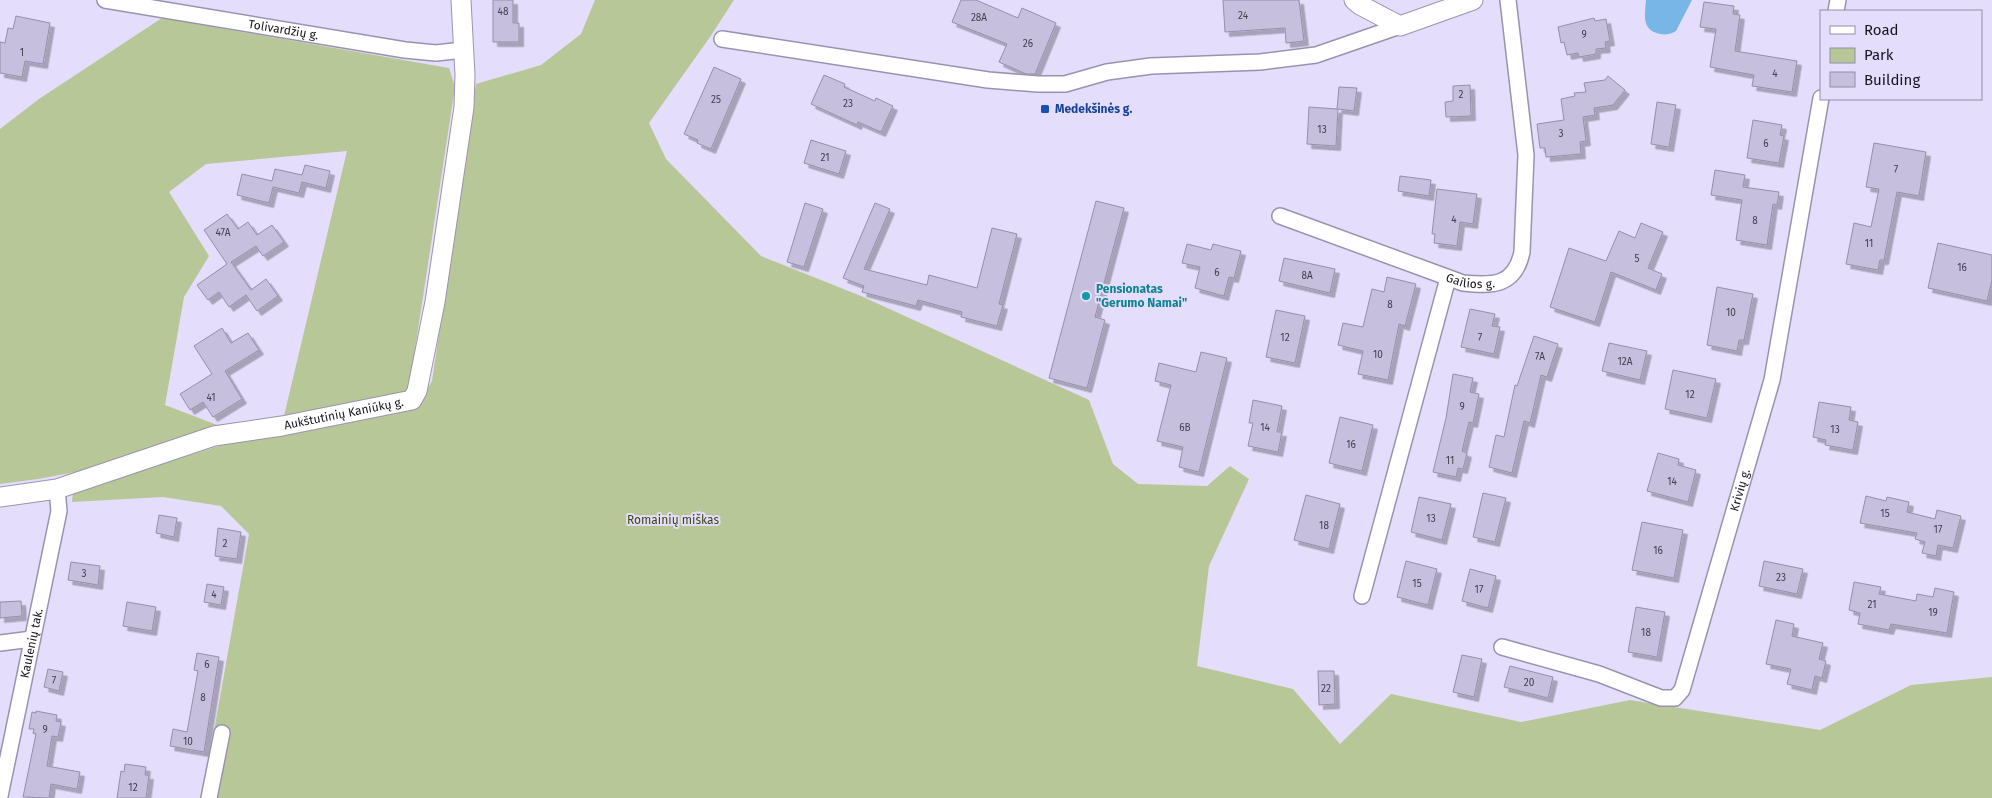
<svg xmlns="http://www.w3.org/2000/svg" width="1992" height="798" font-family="'Fira Sans',sans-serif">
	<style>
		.green { fill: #b8c797 }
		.water { fill: #77b6e6 }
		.building { fill: #c6bfdd; stroke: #968fab; filter: url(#shadow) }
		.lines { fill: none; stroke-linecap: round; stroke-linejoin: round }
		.minor-casing { stroke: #9a93af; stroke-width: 18 }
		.tertiary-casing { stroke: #9a93af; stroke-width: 21 }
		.minor { stroke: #fff; stroke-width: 15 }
		.tertiary { stroke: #fff; stroke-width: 19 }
		.transit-dot { fill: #1a4fb4; stroke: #e4ddfb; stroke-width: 2 }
		.culture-dot { fill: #0f9aa8; stroke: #e4ddfb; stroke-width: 2 }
		.labels { text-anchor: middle; stroke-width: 4; stroke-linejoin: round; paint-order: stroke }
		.number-label { font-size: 10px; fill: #433f4e }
		.street-label { font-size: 12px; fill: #17141f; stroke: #e4ddfb }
		.transit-label { font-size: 12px; font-weight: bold; fill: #164399; stroke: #e4ddfb; text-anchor: start }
		.culture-label { font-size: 12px; font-weight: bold; fill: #0d838f; stroke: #e4ddfb; text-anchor: start }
		.park-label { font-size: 12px; fill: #3b4714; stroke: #e4ddfb }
	</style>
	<defs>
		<filter id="shadow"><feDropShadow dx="4.5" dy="4.5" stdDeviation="0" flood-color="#0004"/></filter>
	</defs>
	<rect width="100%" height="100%" fill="#e4ddfb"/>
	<g class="green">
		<polygon points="595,0 734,0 710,37 649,123 666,159 761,256 861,296 1089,400 1113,464 1138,484 1207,486 1230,466 1249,479 1209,566 1197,666 1293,689 1340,744 1391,694 1521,722 1630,700 1820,730 1911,685 1992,677 1992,798 208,798 214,731 249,534 221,506 163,497 72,502 73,492 222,445 400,412 421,401 432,381 476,84 541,65 581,34"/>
		<polygon points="162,18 449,68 455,87 410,382 405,394 284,416 347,151 206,164 169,192 209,256 184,297 165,405 225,428 81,471 38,479 0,484 0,129 39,99"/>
	</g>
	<path class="water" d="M1646,0H1692L1676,31C1671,34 1666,35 1660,34C1641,30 1645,15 1646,0Z"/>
	<g class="building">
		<polygon points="493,0 513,0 513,23 519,23 519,42 493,42"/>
		<polygon points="961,0 976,0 1018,18 1022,8 1056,23 1035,74 1026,74 999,62 1007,44 952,22"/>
		<polygon points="1223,0 1299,0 1304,41 1286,43 1285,28 1225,32"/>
		<polygon points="1704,2 1734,6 1733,14 1740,15 1735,51 1797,61 1792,92 1752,86 1754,75 1710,67 1716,29 1700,27"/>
		<polygon points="16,16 50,23 43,64 25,61 22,77 0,73 0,42 5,43 8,28 13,29"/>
		<polygon points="1594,18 1595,21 1606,19 1610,41 1605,42 1606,48 1596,49 1596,54 1579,57 1578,53 1567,55 1564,42 1561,43 1558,27"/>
		<polygon points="714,67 741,79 711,149 697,143 698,140 684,134"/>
		<polygon points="824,75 845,84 844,87 875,101 876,98 893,106 881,132 858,122 857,125 811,104"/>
		<polygon points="1608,76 1625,90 1613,105 1594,108 1595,115 1583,117 1586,141 1580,142 1581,154 1546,157 1545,148 1540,148 1537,124 1564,120 1561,99 1575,96 1574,93 1586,92 1584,83 1605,80"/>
		<polygon points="1470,85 1471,116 1446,117 1445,102 1453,101 1453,86"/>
		<polygon points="1339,87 1357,88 1354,111 1338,109 1336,146 1307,144 1309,107 1337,109"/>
		<polygon points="1657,102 1676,105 1669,147 1651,144"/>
		<polygon points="1753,120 1782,125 1780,135 1784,136 1779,163 1747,158"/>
		<polygon points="811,140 846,151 839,174 804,163"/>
		<polygon points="1874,143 1926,152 1919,196 1897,192 1884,260 1880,260 1878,270 1846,264 1854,223 1871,227 1879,189 1866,187"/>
		<polygon points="305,165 330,171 326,188 302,182 299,193 273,187 269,203 237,195 242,174 272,181 275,169 302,175"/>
		<polygon points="1715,170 1745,175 1743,187 1779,192 1777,205 1773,204 1767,245 1736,240 1742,200 1711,195"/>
		<polygon points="1400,176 1431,180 1429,196 1398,191"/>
		<polygon points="1437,189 1477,194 1473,224 1460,222 1457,246 1434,243 1435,234 1432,234"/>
		<polygon points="1096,201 1124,208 1095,317 1105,320 1087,388 1049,378"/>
		<polygon points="805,203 823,209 804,267 787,262"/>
		<polygon points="875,203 890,209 864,269 927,285 929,275 977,288 992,228 1017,234 999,304 1003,305 997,326 961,317 962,312 918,300 916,306 862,292 864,286 843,278"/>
		<polygon points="227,214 238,229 248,222 257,235 272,225 284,242 263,256 256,246 231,262 251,290 266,279 278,296 257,311 246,295 229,307 219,292 208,300 197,285 227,264 204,230"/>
		<polygon points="1641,223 1663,232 1648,268 1662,274 1656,290 1611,272 1595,322 1550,307 1569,248 1606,261 1619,231 1635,238"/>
		<polygon points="1938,243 1992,255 1992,280 1987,301 1928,288"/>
		<polygon points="1187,244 1211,250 1213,244 1241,251 1234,278 1229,277 1224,296 1195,288 1200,267 1182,263"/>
		<polygon points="1284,258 1335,269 1330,293 1279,281"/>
		<polygon points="1387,277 1416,284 1405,326 1399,324 1388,380 1358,374 1363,351 1338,345 1343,323 1363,327 1372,289 1384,292"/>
		<polygon points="1717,287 1753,294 1744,340 1739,340 1737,351 1707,345"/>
		<polygon points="1470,309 1495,314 1492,326 1500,327 1494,354 1461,347"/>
		<polygon points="1276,310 1305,316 1295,363 1266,357"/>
		<polygon points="222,328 231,343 248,333 259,350 225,371 242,399 213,417 203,402 190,410 180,394 212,374 194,346"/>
		<polygon points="1534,336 1558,344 1547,377 1541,375 1530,423 1524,421 1512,473 1489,467 1496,435 1504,437 1515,385 1517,386"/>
		<polygon points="1609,343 1647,351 1640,380 1602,371"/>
		<polygon points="1201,352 1227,358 1199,472 1179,467 1183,447 1157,441 1171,385 1155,381 1159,363 1196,372"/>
		<polygon points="1673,370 1716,379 1707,418 1665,409"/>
		<polygon points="1453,374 1473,378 1470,392 1479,394 1473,423 1469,422 1462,451 1467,453 1463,469 1458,468 1456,477 1433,472 1446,418"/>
		<polygon points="1253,400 1282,406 1277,432 1282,432 1278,452 1248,446 1253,423 1249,423"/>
		<polygon points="1819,402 1851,407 1849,420 1858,422 1853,450 1825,445 1826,440 1813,437"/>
		<polygon points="1340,417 1373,425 1362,471 1329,463"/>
		<polygon points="1658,453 1679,459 1678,465 1696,470 1688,502 1647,491"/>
		<polygon points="1483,493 1506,498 1495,542 1473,537"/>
		<polygon points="1306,495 1340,504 1329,549 1294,540"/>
		<polygon points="1866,496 1886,501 1887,497 1909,502 1907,512 1935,519 1937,510 1961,516 1953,548 1938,545 1936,556 1922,553 1925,542 1915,539 1917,533 1860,523"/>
		<polygon points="1419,497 1451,504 1442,540 1411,532"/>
		<polygon points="159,515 177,518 174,537 156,533"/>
		<polygon points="1642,522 1683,530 1674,578 1632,570"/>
		<polygon points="218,528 241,532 237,559 215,556"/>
		<polygon points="1406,561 1437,569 1428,605 1397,597"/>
		<polygon points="1764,561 1803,569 1797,594 1759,586"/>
		<polygon points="71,562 100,566 98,585 68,580"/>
		<polygon points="1470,569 1496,576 1488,608 1462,601"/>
		<polygon points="1854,582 1881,587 1879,594 1916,601 1917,594 1933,597 1935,588 1954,592 1947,633 1891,624 1889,630 1858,624 1860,613 1849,610"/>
		<polygon points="207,584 224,587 221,605 204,602"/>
		<polygon points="21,601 22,616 0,618 0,602"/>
		<polygon points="127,602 156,607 152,631 123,626"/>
		<polygon points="1636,607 1665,612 1657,657 1628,652"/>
		<polygon points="1776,620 1794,624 1792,636 1823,643 1819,659 1826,661 1822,678 1815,676 1812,690 1787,684 1791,669 1766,664"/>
		<polygon points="197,653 219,657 204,752 170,746 173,729 187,732 198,671 194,670"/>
		<polygon points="1462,655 1482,659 1474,697 1453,692"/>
		<polygon points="1510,666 1553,677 1548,698 1504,687"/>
		<polygon points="48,669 63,672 59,691 44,687"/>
		<polygon points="1318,671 1334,671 1335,704 1319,705"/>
		<polygon points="36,711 57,715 56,721 61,722 58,737 52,736 47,766 80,772 77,789 51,784 49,798 23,797 36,734 33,733 34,729 29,729 32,712 36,713"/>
		<polygon points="125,764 146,767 145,775 149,775 146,798 117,798 121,771 124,772"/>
	</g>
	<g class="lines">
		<defs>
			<g id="minor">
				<path id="s1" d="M105,0L405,50L436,53L463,50"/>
				<polyline points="1836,11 1838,0"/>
				<polyline points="722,39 988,80 1038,84 1065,84 1107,72 1151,66 1260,62 1316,55 1400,26"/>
				<path id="s2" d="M1280,216L1463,283C1493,286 1515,286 1522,252L1526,155L1508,0"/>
				<polyline points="1362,596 1448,278"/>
				<polyline points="0,643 32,639"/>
				<path id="s3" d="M1502,647L1599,674L1661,698H1675L1682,690L1772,380L1821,98"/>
				<path id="s4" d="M0,796L59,511L57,489"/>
				<polyline points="209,798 222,733"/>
			</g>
			<g id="tertiary">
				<polyline points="1354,0 1360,5 1400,26 1473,0"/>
				<path id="s5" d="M0,497L57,489L214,436L282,426L412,400L417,391L435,302L464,107L465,75L461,0"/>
			</g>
		</defs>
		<use href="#minor" class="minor-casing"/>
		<use href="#tertiary" class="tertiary-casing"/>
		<use href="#minor" class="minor"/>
		<use href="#tertiary" class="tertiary"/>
	</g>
	<rect class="transit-dot" x="1040" y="104" width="10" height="10" rx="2.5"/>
	<circle class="culture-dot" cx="1086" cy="296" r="5"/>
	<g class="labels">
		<g class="number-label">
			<text x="503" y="15">48</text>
			<text x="1243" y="19">24</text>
			<text x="979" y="21">28A</text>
			<text x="1584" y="38">9</text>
			<text x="1028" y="47">26</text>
			<text x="22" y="56">1</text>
			<text x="1775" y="77">4</text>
			<text x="1461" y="98">2</text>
			<text x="716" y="103">25</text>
			<text x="848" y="107">23</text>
			<text x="1322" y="133">13</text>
			<text x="1561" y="137">3</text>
			<text x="1766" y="147">6</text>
			<text x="825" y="161">21</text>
			<text x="1896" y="173">7</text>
			<text x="1454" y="223">4</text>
			<text x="1755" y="224">8</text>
			<text x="223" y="236">47A</text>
			<text x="1869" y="247">11</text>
			<text x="1637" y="262">5</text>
			<text x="1962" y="271">16</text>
			<text x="1217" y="276">6</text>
			<text x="1307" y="279">8A</text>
			<text x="1390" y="308">8</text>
			<text x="1731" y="316">10</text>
			<text x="1285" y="341">12</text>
			<text x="1480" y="341">7</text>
			<text x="1378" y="358">10</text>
			<text x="1540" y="360">7A</text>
			<text x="1625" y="365">12A</text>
			<text x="1690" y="398">12</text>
			<text x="211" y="401">41</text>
			<text x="1462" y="410">9</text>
			<text x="1185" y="431">6B</text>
			<text x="1265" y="431">14</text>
			<text x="1835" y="433">13</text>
			<text x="1351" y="448">16</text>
			<text x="1450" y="464">11</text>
			<text x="1672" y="485">14</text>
			<text x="1885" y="517">15</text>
			<text x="1431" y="522">13</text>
			<text x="1324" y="529">18</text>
			<text x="1938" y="533">17</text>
			<text x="225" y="547">2</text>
			<text x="1658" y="554">16</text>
			<text x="84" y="577">3</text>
			<text x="1781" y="581">23</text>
			<text x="1417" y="587">15</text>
			<text x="1479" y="593">17</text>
			<text x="214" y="598">4</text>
			<text x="1872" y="608">21</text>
			<text x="1933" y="616">19</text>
			<text x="1646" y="636">18</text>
			<text x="207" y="668">6</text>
			<text x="54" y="684">7</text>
			<text x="1529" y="686">20</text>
			<text x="1326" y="692">22</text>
			<text x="203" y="701">8</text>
			<text x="45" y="733">9</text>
			<text x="188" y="745">10</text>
			<text x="133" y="791">12</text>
		</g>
		<g class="street-label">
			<text dy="4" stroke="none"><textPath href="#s1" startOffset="181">Tolivardžių g.</textPath></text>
			<text dy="4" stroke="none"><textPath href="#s2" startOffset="202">Gailios g.</textPath></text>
			<text dy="4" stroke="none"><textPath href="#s5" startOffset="355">Aukštutinių Kaniūkų g.</textPath></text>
			<text dy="4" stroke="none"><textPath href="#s3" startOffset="400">Krivių g.</textPath></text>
			<text dy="4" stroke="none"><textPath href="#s4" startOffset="156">Kaulenių tak.</textPath></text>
		</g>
		<g class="transit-label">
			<text x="1055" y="113">Medekšinės g.</text>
		</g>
		<g class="culture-label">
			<text x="1096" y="293">Pensionatas<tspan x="1096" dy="14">"Gerumo Namai"</tspan></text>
		</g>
		<g class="park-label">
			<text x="673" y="524">Romainių miškas</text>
		</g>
	</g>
	<rect x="1820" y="10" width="162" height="90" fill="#e4ddfb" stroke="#928da3"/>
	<rect x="1830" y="26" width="25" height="8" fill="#ffffff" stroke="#928da3"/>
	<text x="1864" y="35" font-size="15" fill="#17141f">Road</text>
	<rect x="1830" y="48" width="25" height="15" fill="#b8c797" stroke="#928da3"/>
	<text x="1864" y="60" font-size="15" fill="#17141f">Park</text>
	<rect x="1830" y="72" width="25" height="15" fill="#c6bfdd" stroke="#928da3"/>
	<text x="1864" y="85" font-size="15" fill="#17141f">Building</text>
</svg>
